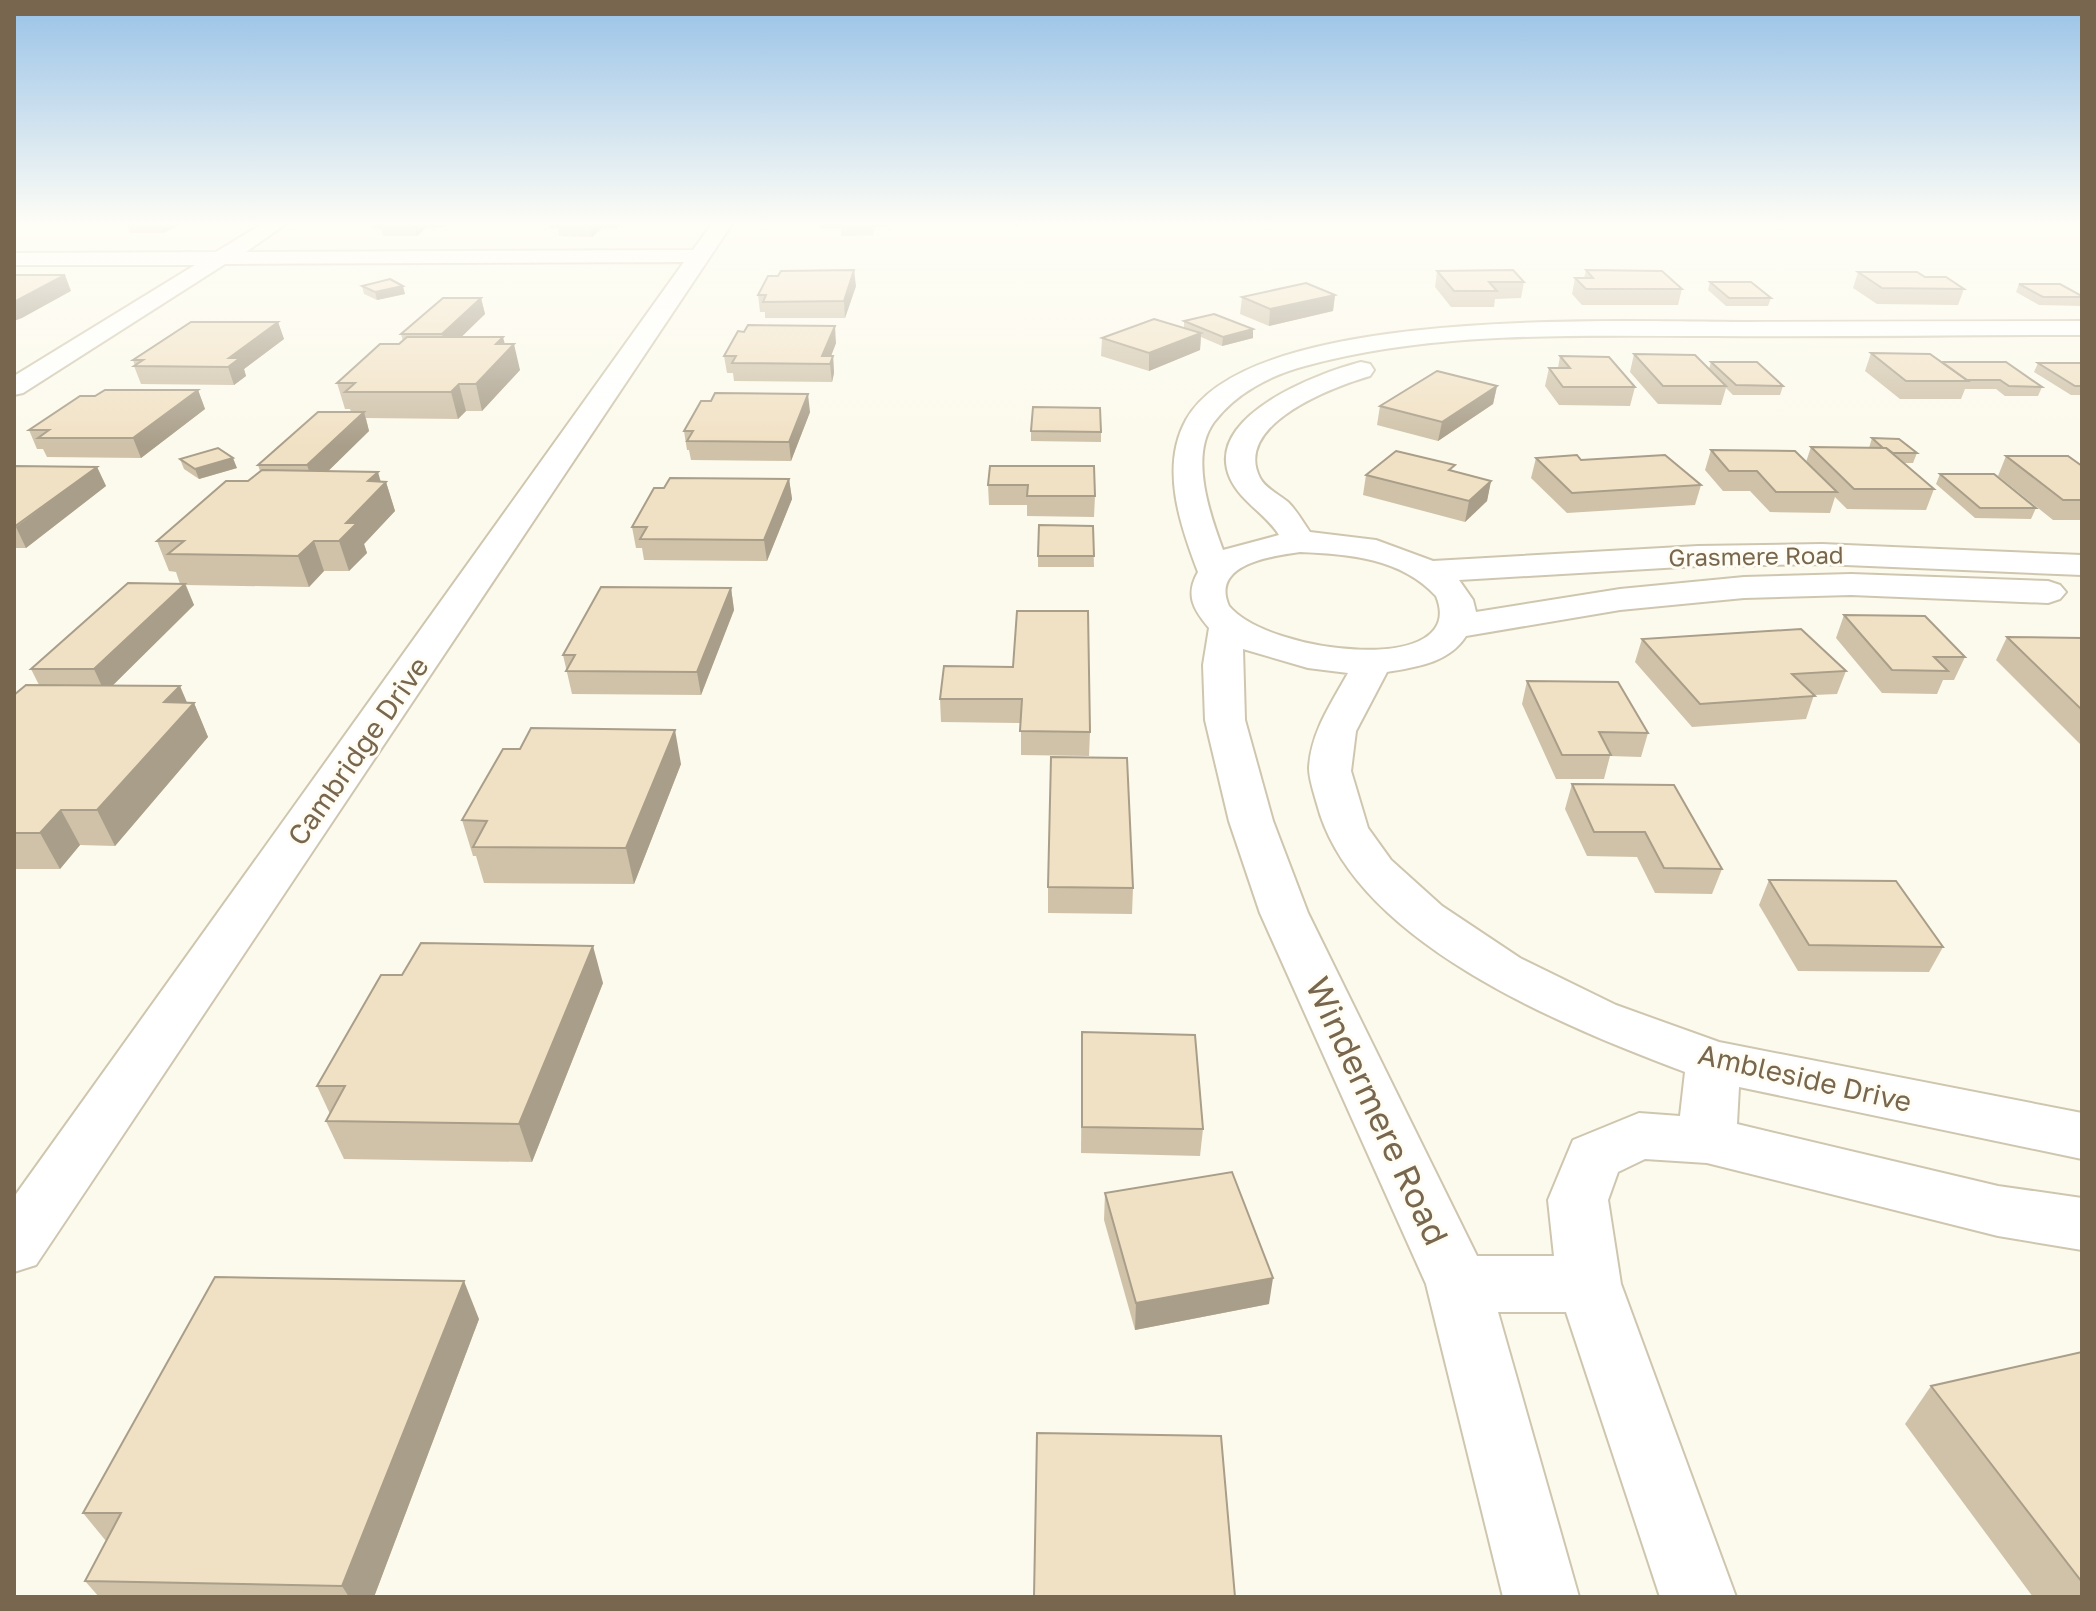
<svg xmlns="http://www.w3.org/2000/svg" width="2096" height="1611" font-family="'Golos Text',sans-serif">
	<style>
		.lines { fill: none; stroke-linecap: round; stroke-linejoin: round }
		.stream { fill: #a6c4d8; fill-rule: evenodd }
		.minor-casing { stroke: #cfc6b0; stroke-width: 4 }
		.minor { fill: #fff; fill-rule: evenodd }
		.wall { fill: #cfc2a9 }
		.shaded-wall { fill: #a99e89 }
		.building { fill: #f1e1c4; stroke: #a99e89; stroke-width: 2 }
		.labels { text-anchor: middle; stroke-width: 6; stroke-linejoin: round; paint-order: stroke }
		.far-street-label { font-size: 24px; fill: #78674e; stroke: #fffdf3 }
		.street-label { font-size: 28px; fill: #78674e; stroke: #fffdf3 }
		.near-street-label { font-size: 34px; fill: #78674e; stroke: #fffdf3 }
	</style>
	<rect width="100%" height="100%" fill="#fcfaec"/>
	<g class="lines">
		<polygon class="stream" points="1012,221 1020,221 1020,225 1013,227"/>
		<defs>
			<g id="minor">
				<polygon points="267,221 290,221 246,252 693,250 714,221 734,221 36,1265 14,1272 14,1197 684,262 225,264 23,393 14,395 14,376 195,265 14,265 14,253 216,252"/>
				<path d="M2082,321V335C1959,335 1836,337 1714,336C1579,336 1437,330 1305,366C1271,375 1236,393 1214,422C1189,456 1210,515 1223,550L1279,535C1266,514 1240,501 1230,478C1203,416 1318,373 1361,362L1370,364L1374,370L1370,376C1335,386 1232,424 1260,478C1265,488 1280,495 1288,502C1297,511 1303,522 1310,532L1376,540L1433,561L1698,546L1822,544L2082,555V575L1822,564L1698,566L1459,580L1473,600L1476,612L1620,589L1744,577L1851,574L2048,581L2060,585L2066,592L2060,599L2048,603L1851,595L1744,598L1620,610L1466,636C1449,663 1416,667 1387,672L1356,731L1351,771L1368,828L1391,860L1442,906L1520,958L1616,1005L1719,1042L2082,1113V1159L1739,1087L1737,1124L1998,1186L2082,1198V1250L1998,1236L1707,1163L1645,1159L1618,1172L1608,1200L1621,1284L1736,1597H1660L1566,1312H1498L1579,1597H1503L1426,1284L1260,913L1229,821L1205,720L1203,665L1209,628C1193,609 1185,595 1198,572C1180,525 1160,467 1186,420C1250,304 1629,322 1749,322C1860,321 1971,321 2082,321ZM1300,552C1349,554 1401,558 1436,596C1470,677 1270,655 1229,606C1210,564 1272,556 1300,552ZM1243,649L1308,668L1348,673C1331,704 1311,732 1309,768C1309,779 1314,793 1317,804C1353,942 1563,1026 1685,1072L1680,1116L1639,1113L1573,1140L1548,1200L1554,1256H1477L1308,913L1273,821L1245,720Z"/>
			</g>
		</defs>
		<use href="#minor" class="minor-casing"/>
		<use href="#minor" class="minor"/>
	</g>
	<g class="wall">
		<polygon points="119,221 198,221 190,225 179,225 163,233 130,233 127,225 121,225"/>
		<polygon points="370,221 451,221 443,227 426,228 417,236 383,236 381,229 373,229"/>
		<polygon points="548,221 625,221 616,229 601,229 592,237 559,236 558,228 550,228"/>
		<polygon points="820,221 889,221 888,227 875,227 873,235 841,236 841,228 820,228"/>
		<polygon points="1586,270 1682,289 1678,305 1582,305 1572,294 1575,278 1584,278"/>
		<polygon points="1437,271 1524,282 1521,298 1495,299 1494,307 1451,307 1435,287"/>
		<polygon points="1858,272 1925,277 1964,289 1958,305 1877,304 1853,288"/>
		<polygon points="778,276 856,286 845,318 765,318 765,312 760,312 758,295"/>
		<polygon points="1710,282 1771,298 1768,306 1726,306 1708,290"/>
		<polygon points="2019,284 2082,296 2082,303 2081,306 2039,305 2016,292"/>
		<polygon points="362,286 405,294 377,300 364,294"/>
		<polygon points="1335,295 1333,311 1269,326 1240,314 1242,297"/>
		<polygon points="481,298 485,314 461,337 505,344 520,370 482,411 466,411 458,419 366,418 369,431 328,471 386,482 395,511 364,544 367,553 349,571 324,571 309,587 186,585 194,605 113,685 187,703 194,703 208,737 115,846 80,845 60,869 14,869 14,695 39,685 31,669 180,584 176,572 169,571 157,541 248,481 260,471 258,465 351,412 350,409 345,409 337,383 399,344 403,341 401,334"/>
		<polygon points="1184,321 1253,338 1222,346 1201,337 1200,350 1149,371 1101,356 1102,338 1184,328"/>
		<polygon points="278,322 284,339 244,369 246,376 234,385 141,384 134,366 135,366 133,360"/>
		<polygon points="836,343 831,356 833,356 834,373 832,382 734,381 733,373 727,373 724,356"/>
		<polygon points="1871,353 2042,387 2038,396 2005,396 1996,389 1965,389 1961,399 1900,399 1865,371"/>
		<polygon points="1634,354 1709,369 1711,362 1783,386 1780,395 1733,395 1726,388 1721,405 1658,404 1630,372"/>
		<polygon points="1560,356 1635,387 1630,406 1559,405 1545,386 1549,368 1558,368"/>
		<polygon points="2038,363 2082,363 2082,395 2071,395 2034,372"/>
		<polygon points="1497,386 1493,404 1438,441 1377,425 1380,406"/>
		<polygon points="198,390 205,409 141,458 47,457 43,449 37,449 29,430 95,396"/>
		<polygon points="810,412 791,461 691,460 689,450 687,450 684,431"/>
		<polygon points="1031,431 1101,432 1101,442 1031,441"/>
		<polygon points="1872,438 1917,453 1913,463 1904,463 1934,489 1926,510 1847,509 1835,497 1830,513 1770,512 1750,491 1723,491 1705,470 1711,450 1806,462 1811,447 1869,448"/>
		<polygon points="2006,456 2082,466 2082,520 2053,520 1998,476"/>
		<polygon points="1536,458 1581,460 1701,485 1695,505 1567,513 1531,478"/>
		<polygon points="180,459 237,468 199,479 184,469"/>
		<polygon points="14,466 97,467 106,486 26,548 14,548"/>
		<polygon points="990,466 1095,496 1094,517 1027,516 1027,505 989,505 988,485"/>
		<polygon points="1454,472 1491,481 1487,501 1465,522 1363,495 1366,475"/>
		<polygon points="1940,474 2036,508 2031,519 1975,518 1936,484"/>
		<polygon points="789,479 792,499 767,561 644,560 642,548 636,548 632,527 664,488"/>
		<polygon points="1093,526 1094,567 1038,567 1038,556"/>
		<polygon points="731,588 734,610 701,695 572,694 563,655"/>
		<polygon points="1844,615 1965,657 1954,680 1943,680 1937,694 1882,693 1836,638"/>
		<polygon points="2007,637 2082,638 2082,746 1996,660"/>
		<polygon points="1642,639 1846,671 1837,694 1814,695 1806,719 1692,727 1635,662"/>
		<polygon points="1013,667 1090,732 1089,756 1021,755 1021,723 941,722 940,699"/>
		<polygon points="1527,681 1648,733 1641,757 1610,756 1604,779 1556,779 1522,704"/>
		<polygon points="681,764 634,884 484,883 476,856 473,856 462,820"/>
		<polygon points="1572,784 1722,869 1712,894 1655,893 1637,857 1587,856 1565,809"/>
		<polygon points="1769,880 1943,947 1929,972 1798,971 1759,905"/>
		<polygon points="1048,887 1133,888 1132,914 1048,913"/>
		<polygon points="603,983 532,1162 344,1159 326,1121 330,1114 317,1086"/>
		<polygon points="1082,1032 1203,1129 1200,1156 1081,1153"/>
		<polygon points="1105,1193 1269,1304 1135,1330 1104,1220"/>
		<polygon points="479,1319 374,1597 99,1597 85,1581 106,1541 83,1513"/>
		<polygon points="2082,1352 2082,1597 2033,1597 1905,1424 1931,1386"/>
	</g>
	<g class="shaded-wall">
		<polygon points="158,221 178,221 179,225 163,233"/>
		<polygon points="413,221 424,221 426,228 417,236"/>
		<polygon points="441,221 451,221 443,227"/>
		<polygon points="591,221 599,221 601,229 592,237 589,222"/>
		<polygon points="615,221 625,221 616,229"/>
		<polygon points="854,270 856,286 845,318 844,301"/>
		<polygon points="65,275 71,291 22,318 14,321 14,302"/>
		<polygon points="403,286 405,294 377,300 375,292"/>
		<polygon points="1335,295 1333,311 1269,326 1270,309"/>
		<polygon points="481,298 485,314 446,352 442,334"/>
		<polygon points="278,322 284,339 244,369 246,376 234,385 228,367 229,358"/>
		<polygon points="835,326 836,343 828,364 822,356"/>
		<polygon points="1253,329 1253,338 1222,346 1223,337"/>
		<polygon points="1201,333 1200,350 1149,371 1149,353"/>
		<polygon points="503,337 507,352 514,344 520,370 482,411 476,384 496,344"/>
		<polygon points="833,356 834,373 832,382 830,364"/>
		<polygon points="459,384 466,411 458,419 451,392"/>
		<polygon points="1497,386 1493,404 1438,441 1442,422"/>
		<polygon points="198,390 205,409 141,458 133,438"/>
		<polygon points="808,394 810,412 791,461 789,442"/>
		<polygon points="364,412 369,431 314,485 307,465"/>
		<polygon points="233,458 237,468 199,479 195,469"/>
		<polygon points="97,467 106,486 26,548 16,527"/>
		<polygon points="378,472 382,486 386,482 395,511 364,544 367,553 349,571 339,541 346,523 368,481"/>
		<polygon points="789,479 792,499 767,561 764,540"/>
		<polygon points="1491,481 1487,501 1465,522 1469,501"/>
		<polygon points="314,541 324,571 309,587 298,556"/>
		<polygon points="185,584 194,605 105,693 94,669"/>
		<polygon points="731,588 734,610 701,695 697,672"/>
		<polygon points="180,686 189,707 194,703 208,737 115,846 97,810 164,702"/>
		<polygon points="675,730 681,764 634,884 626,848"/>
		<polygon points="61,810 80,845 60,869 40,833"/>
		<polygon points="593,946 603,983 532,1162 519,1124"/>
		<polygon points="1273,1278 1269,1304 1135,1330 1136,1303"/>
		<polygon points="464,1281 479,1319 374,1597 349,1597 342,1586"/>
	</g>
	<g class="building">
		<polygon points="558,221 591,221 589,222 556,222"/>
		<polygon points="854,270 844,301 763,302 766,295 758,295 768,276 778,276 781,271"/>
		<polygon points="1513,270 1524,282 1489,282 1497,291 1454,291 1437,271"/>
		<polygon points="1586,270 1662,271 1682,289 1586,289 1575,278 1593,278"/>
		<polygon points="1858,272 1917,272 1925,277 1946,277 1964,289 1882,288"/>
		<polygon points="14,275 65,275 14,302"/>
		<polygon points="390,279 403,286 375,292 362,286"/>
		<polygon points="1710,282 1751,282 1771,298 1729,298"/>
		<polygon points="1306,283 1335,295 1270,309 1242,297"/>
		<polygon points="2019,284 2060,284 2082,296 2082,297 2043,297"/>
		<polygon points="443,298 481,298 442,334 401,334"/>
		<polygon points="1214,314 1253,329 1223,337 1184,321"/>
		<polygon points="1154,319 1201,333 1149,353 1102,338"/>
		<polygon points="191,322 278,322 229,358 240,358 228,367 134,366 143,360 133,360"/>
		<polygon points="748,325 835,326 822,356 833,356 830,364 732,363 736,356 724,356 738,331 744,332"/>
		<polygon points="407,337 503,337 496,344 514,344 476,384 459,384 451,392 345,392 355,383 337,383 380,344 399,344"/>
		<polygon points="1871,353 1930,354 1968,381 1906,381"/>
		<polygon points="1634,354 1695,355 1726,386 1663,386"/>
		<polygon points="1560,356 1609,357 1635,387 1563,387 1549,368 1570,368"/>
		<polygon points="1711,362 1757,362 1783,386 1736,385"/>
		<polygon points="1942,362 2006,362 2042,387 2009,386 2000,380 1967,380"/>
		<polygon points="2038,363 2082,363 2082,386 2075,386"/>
		<polygon points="1437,371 1497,386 1442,422 1380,406"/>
		<polygon points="105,390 198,390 133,438 38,438 49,430 29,430 80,396 95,396"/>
		<polygon points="715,393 808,394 789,442 687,441 693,431 684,431 701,401 711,401"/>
		<polygon points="1033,407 1100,408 1101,432 1031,431"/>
		<polygon points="318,412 364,412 307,465 258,465"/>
		<polygon points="1872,438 1899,439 1917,453 1893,453 1886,448 1883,448"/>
		<polygon points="1811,447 1886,448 1934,489 1854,489"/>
		<polygon points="218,448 233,458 195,469 180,459"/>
		<polygon points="1711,450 1795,451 1837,492 1776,492 1757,471 1729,471"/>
		<polygon points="1396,451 1455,465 1449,470 1491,481 1469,501 1366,475"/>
		<polygon points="1577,455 1581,460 1665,455 1701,485 1572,493 1536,458"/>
		<polygon points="2006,456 2068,456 2082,466 2082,500 2063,500"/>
		<polygon points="14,466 97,467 14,527"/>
		<polygon points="990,466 1094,466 1095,496 1027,496 1028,485 988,485"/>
		<polygon points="262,470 378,472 368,481 386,482 346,523 357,523 339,541 314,541 298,556 168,554 184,541 157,541 226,481 248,481"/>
		<polygon points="1940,474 1994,474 2036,508 1980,508"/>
		<polygon points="670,478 789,479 764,540 640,539 647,527 632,527 654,488 664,488"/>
		<polygon points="1039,525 1093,526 1094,556 1038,556"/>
		<polygon points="128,583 185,584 94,669 31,669"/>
		<polygon points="601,587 731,588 697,672 566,671 575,655 563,655"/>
		<polygon points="1017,611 1088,611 1090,732 1020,731 1022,699 940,699 944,666 1013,667"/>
		<polygon points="1844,615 1925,616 1965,657 1934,657 1948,671 1892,670"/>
		<polygon points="1801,629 1846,671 1792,674 1815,696 1700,704 1642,639"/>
		<polygon points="2007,637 2082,638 2082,710"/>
		<polygon points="1527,681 1618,682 1648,733 1599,732 1611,755 1562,755"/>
		<polygon points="26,685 180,686 164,702 194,703 97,810 61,810 40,833 14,833 14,695"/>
		<polygon points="531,728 675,730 626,848 473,847 487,821 462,820 503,749 520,749"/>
		<polygon points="1051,757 1127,758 1133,888 1048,887"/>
		<polygon points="1572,784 1674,785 1722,869 1664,868 1645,832 1594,832"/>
		<polygon points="1769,880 1896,881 1943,947 1809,945"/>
		<polygon points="421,943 593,946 519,1124 326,1121 345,1086 317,1086 381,975 402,975"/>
		<polygon points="1082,1032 1195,1035 1203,1129 1082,1127"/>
		<polygon points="1232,1172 1273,1278 1136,1303 1105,1193"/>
		<polygon points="215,1277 464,1281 342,1586 85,1581 121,1513 83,1513"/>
		<polygon points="2082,1352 2082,1582 1931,1386"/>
		<polygon points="1037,1433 1221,1436 1235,1597 1034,1597"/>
	</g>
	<linearGradient id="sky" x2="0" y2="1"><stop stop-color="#98c2e7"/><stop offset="0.5" stop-color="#fefdf6"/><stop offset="1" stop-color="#fefdf6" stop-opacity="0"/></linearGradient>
	<rect width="2096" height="446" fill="url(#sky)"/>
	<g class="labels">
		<g class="far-street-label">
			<text transform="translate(1756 557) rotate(-1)" y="8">Grasmere Road</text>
		</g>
		<g class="street-label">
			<text transform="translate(358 751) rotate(-55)" y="10">Cambridge Drive</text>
			<text transform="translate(1805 1078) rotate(13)" y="10">Ambleside Drive</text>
		</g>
		<g class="near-street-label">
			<text transform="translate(1377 1111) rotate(65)" y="12">Windermere Road</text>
		</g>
	</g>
	<rect width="2096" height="1611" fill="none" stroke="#78674e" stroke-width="32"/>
</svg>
